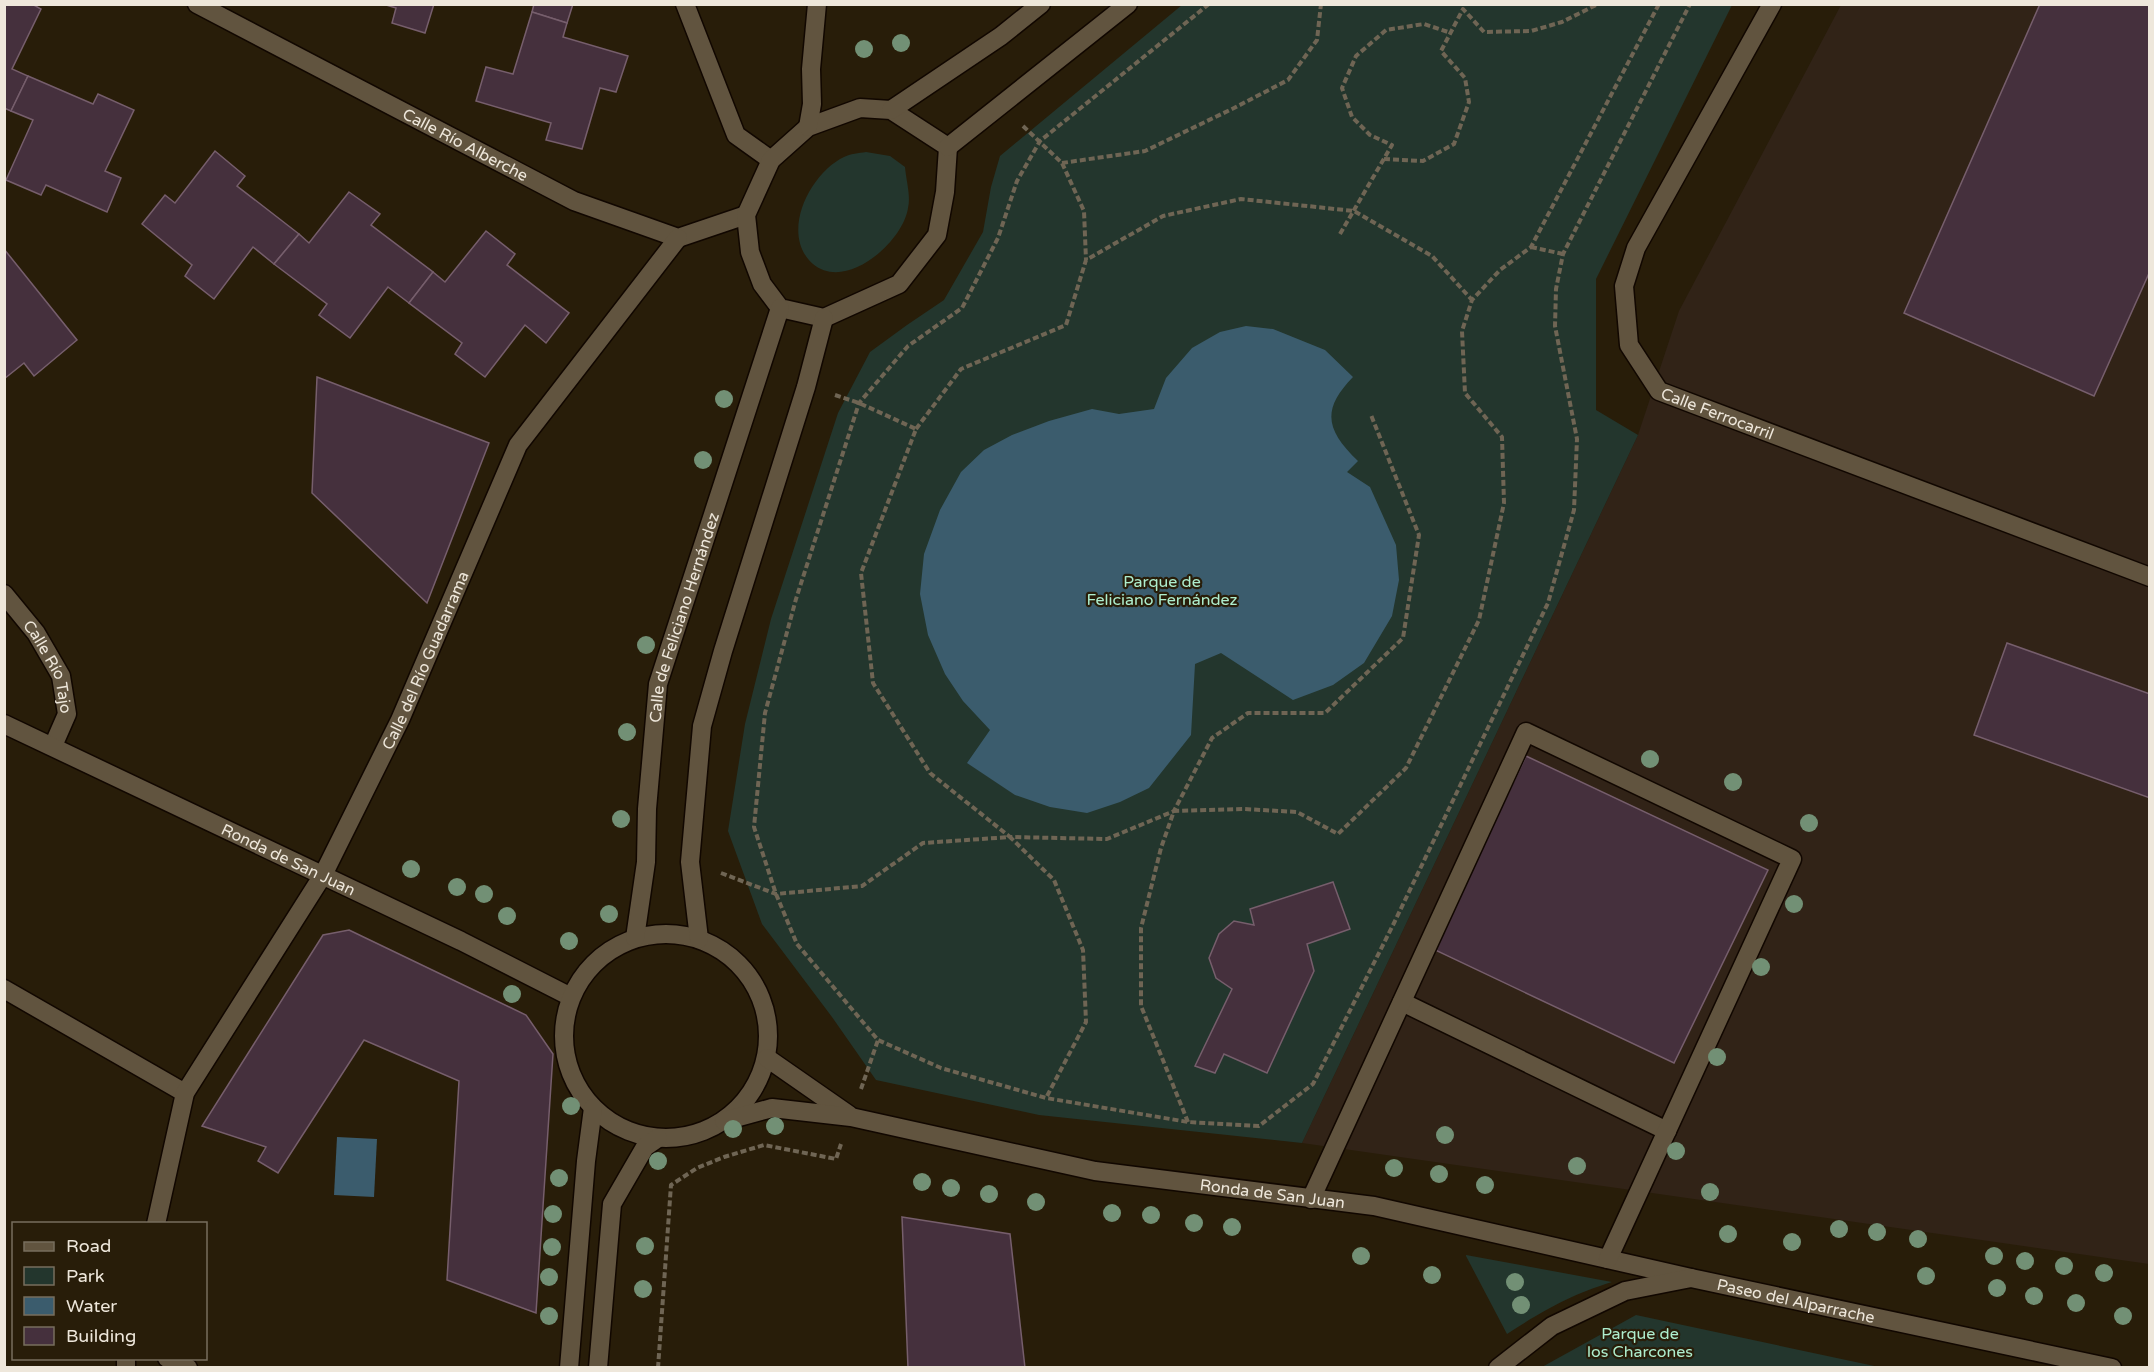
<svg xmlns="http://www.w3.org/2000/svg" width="2154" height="1372" font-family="'Varela Round',sans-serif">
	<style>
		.industrial { fill: #312317 }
		.green { fill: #23362d }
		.water { fill: #3b5c6d }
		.building { fill: #45303d; stroke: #765e6c; stroke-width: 1.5 }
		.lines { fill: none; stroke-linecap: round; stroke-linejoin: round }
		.minor-casing { stroke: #110700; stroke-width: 21 }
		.path { stroke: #6f6554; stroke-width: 4; stroke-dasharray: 6 3; stroke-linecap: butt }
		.minor { stroke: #61543f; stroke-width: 18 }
		.tree { fill: #729075 }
		.labels { text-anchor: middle; stroke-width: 4.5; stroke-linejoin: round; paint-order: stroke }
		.street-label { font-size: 16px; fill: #eee7db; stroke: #281d09 }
		.park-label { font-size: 16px; fill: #aeeece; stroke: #281d09 }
	</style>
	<rect width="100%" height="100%" fill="#281d09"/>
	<polygon class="industrial" points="1841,5 2149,5 2149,1264 1302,1143 1638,435 1679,311"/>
	<g class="green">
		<polygon points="1182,5 1732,5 1596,279 1596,410 1638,435 1302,1143 1039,1115 876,1080 832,1017 762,924 728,831 745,724 771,619 838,413 870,352 907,325 944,300 983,232 991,187 1000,156"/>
		<path d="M866,152L890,156L905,167C906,180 911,196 908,208C903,242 846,292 813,264C779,234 810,173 844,157C850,154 859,153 866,152Z"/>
		<path d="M1466,1256V1255L1612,1282C1570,1295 1544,1310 1507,1334Z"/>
		<polygon points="1636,1315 1879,1367 1542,1367"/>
	</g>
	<g class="water">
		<path d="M1246,326L1273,329L1325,350L1353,377C1321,410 1326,430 1358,461L1347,472L1370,487L1396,545L1399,580L1392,616L1364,663L1333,685L1293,700L1221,653L1195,664L1191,735L1149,788L1120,802L1087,813L1050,807L1015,795L967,763L990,730L963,701L945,674L928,635L920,594L924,554L940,510L961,472L984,450L1012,435L1049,421L1092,409L1119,414L1154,409L1166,378L1192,348L1220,332Z"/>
		<polygon points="337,1137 377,1139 374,1197 334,1195"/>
	</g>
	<g class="building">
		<polygon points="4,4 32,4 41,9 12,69 28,76 11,111 4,108"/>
		<polygon points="383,4 434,4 425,33 392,23 396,8"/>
		<polygon points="534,4 573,4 567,23 532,12"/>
		<polygon points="2040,4 2150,4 2150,271 2094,396 1904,313"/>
		<polygon points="532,12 567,23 563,37 628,56 616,92 600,88 582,149 546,140 551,123 476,101 486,67 513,74"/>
		<polygon points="28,76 93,104 98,94 134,110 105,171 121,178 107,212 46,185 41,195 6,180 33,120 11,111"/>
		<polygon points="215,151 245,176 237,186 299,234 274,264 253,247 214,299 185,276 192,265 142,224 165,195 175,203"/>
		<polygon points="349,192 380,214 371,225 433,272 409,303 388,287 350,338 319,315 327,304 274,264 299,234 309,243"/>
		<polygon points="486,231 515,254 507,265 569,313 546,343 525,325 485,377 455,354 462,343 409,303 433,272 445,282"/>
		<polygon points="4,249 77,340 34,376 24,363 4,379"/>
		<polygon points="317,377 489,443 427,603 312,493"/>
		<polygon points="2007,643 2150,694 2150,798 1974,735"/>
		<polygon points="1526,756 1768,870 1674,1063 1433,949"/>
		<polygon points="1333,882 1350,929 1307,944 1314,971 1267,1073 1224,1054 1215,1073 1195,1066 1232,989 1216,978 1209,958 1219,934 1234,921 1254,925 1250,909"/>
		<polygon points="349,930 526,1015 553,1054 536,1313 447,1280 459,1081 364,1040 278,1173 258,1161 266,1147 202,1126 323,935"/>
		<polygon points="902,1217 1010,1234 1025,1368 908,1368"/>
	</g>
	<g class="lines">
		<defs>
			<g id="minor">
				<path id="s1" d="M197,4L574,201L678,238L746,215"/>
				<polyline points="685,4 736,135 771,160"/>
				<path id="s2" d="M1772,4L1636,248L1624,286L1629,345L1659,391L2150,577"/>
				<polygon points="860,108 891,110 948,147 945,192 937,235 899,284 824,318 780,308 762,284 750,252 746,215 771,160 808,127"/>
				<polyline points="891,110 1001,36 1041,4"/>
				<polyline points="808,127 812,104 811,69 817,4"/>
				<polyline points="948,147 1128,4"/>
				<path id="s3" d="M4,594L36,633L61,676L67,714L53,746"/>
				<path id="s4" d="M4,724L461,941L571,997"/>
				<circle cx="666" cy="1036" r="102"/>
				<path id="s5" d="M635,938L646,862L647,809L658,684L780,308"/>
				<polyline points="699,939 690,862 702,726 723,651 806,387 824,318"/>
				<polyline points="4,989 185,1093"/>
				<polyline points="1402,1002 1667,1131"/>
				<polyline points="767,1058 849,1115"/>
				<path id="s6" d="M724,1121L772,1108L851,1117L1095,1171L1374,1206L1691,1278"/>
				<polyline points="1311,1199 1526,732 1792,859 1608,1259"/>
				<path id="s7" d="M156,1224L185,1093L323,875L400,720L518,445L678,238"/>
				<polyline points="167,1358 188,1368"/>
				<polyline points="126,1368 126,1358"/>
				<polyline points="569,1368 586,1161 593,1108"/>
				<polyline points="598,1368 612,1204 645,1147 658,1138"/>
				<path id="s8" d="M1498,1368L1552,1326L1625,1291L1691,1278L2112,1368"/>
			</g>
		</defs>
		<use href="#minor" class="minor-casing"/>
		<g class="path">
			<polyline points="1209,4 1040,141 1017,181 998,238 962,308 908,346 859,403 796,599 765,713 754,827 776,894 797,944 878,1040 941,1068 1046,1098 1188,1122 1259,1126 1313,1084 1394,923 1548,603 1574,510 1577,439 1555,326 1556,289 1563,254 1690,4"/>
			<polyline points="1023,126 1062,163 1084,211 1086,260"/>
			<polyline points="1384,159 1423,161 1454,144 1469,102 1465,78 1441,51 1463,9 1484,32 1531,31 1562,22 1598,4"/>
			<polyline points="1062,163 1145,151 1234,108 1288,80 1317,40 1321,4"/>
			<polyline points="1340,234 1392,145 1370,135 1352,117 1342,88 1356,56 1386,30 1424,24 1451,33"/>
			<polyline points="1531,247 1563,254"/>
			<polyline points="835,395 859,403 916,429 861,573 873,683 930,773 1010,837 1107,839 1174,811 1212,738 1248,713 1325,713 1403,638 1419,535 1371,415"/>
			<polyline points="916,429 961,369 1066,325 1086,260 1163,216 1241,199 1354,211 1432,256 1472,300"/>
			<polyline points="721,873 776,894 862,886 923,843 1010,837 1054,880 1083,950 1086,1022 1046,1098"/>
			<polyline points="861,1089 878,1040"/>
			<polyline points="1188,1122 1141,1006 1141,928 1161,848 1174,811 1244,809 1297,812 1338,834 1406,768 1479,620 1504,503 1502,437 1465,393 1462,331 1472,300 1500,270 1531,247 1659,4"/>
			<polyline points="658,1368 671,1185 697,1168 724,1157 764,1145 836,1159 841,1144"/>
		</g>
		<use href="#minor" class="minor"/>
	</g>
	<g class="tree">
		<circle cx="901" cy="43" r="9"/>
		<circle cx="864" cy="49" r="9"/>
		<circle cx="724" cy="399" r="9"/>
		<circle cx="703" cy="460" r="9"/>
		<circle cx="646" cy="645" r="9"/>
		<circle cx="627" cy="732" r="9"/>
		<circle cx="1650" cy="759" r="9"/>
		<circle cx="1733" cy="782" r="9"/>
		<circle cx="621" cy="819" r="9"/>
		<circle cx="1809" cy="823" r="9"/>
		<circle cx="411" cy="869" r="9"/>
		<circle cx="457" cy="887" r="9"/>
		<circle cx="484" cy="894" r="9"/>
		<circle cx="1794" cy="904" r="9"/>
		<circle cx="609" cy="914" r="9"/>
		<circle cx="507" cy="916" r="9"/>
		<circle cx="569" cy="941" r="9"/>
		<circle cx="1761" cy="967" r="9"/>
		<circle cx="512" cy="994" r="9"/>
		<circle cx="1717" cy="1057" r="9"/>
		<circle cx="571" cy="1106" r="9"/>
		<circle cx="775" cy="1126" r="9"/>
		<circle cx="733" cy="1129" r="9"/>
		<circle cx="1445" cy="1135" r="9"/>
		<circle cx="1676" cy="1151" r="9"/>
		<circle cx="658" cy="1161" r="9"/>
		<circle cx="1577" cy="1166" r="9"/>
		<circle cx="1394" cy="1168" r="9"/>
		<circle cx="1439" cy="1174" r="9"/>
		<circle cx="559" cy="1178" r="9"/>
		<circle cx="922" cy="1182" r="9"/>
		<circle cx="1485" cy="1185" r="9"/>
		<circle cx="951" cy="1188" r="9"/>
		<circle cx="1710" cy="1192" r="9"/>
		<circle cx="989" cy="1194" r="9"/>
		<circle cx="1036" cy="1202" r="9"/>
		<circle cx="1112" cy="1213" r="9"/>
		<circle cx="553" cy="1214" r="9"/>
		<circle cx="1151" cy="1215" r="9"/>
		<circle cx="1194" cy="1223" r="9"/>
		<circle cx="1232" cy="1227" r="9"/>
		<circle cx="1839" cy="1229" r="9"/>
		<circle cx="1877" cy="1232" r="9"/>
		<circle cx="1728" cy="1234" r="9"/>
		<circle cx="1918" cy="1239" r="9"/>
		<circle cx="1792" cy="1242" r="9"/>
		<circle cx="645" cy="1246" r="9"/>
		<circle cx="552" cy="1247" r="9"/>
		<circle cx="1361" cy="1256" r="9"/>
		<circle cx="1994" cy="1256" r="9"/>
		<circle cx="2025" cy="1261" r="9"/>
		<circle cx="2064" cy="1266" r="9"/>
		<circle cx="2104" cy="1273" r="9"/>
		<circle cx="1432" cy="1275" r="9"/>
		<circle cx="1926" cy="1276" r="9"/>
		<circle cx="549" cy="1277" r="9"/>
		<circle cx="1515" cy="1282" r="9"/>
		<circle cx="1997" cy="1288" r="9"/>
		<circle cx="643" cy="1289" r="9"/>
		<circle cx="2034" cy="1296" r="9"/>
		<circle cx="2076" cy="1303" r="9"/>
		<circle cx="1521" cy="1305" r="9"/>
		<circle cx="549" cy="1316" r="9"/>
		<circle cx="2123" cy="1316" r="9"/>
	</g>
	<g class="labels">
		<g class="street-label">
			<text dy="6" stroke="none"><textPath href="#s1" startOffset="303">Calle Río Alberche</textPath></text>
			<text dy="6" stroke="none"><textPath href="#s2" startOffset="496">Calle Ferrocarril</textPath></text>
			<text dy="6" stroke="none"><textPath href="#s5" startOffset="326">Calle de Feliciano Hernández</textPath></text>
			<text dy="6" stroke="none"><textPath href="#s7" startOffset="630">Calle del Río Guadarrama</textPath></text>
			<text dy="6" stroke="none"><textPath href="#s3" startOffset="87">Calle Río Tajo</textPath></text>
			<text dy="6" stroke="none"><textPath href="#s4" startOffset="315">Ronda de San Juan</textPath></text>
			<text dy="6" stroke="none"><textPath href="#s6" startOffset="558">Ronda de San Juan</textPath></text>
			<text dy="6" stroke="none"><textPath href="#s8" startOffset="324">Paseo del Alparrache</textPath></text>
		</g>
		<g class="park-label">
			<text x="1162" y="587">Parque de<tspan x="1162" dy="18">Feliciano Fernández</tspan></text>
			<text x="1640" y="1339">Parque de<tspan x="1640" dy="18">los Charcones</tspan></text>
		</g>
	</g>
	<rect width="2154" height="1372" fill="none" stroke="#eee7db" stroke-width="12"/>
	<rect x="12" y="1222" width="195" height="138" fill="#281d09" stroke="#776e5d" stroke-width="1.5"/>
	<rect x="24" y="1242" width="30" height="9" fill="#61543f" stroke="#776e5d" stroke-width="1.5"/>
	<text x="66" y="1252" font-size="18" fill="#eee7db">Road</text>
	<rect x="24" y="1267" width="30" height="18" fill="#23362d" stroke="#776e5d" stroke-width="1.5"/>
	<text x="66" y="1282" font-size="18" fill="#eee7db">Park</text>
	<rect x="24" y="1297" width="30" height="18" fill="#3b5c6d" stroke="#776e5d" stroke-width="1.5"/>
	<text x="66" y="1312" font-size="18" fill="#eee7db">Water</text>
	<rect x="24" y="1327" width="30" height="18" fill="#45303d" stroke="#776e5d" stroke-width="1.5"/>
	<text x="66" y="1342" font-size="18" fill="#eee7db">Building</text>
</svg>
